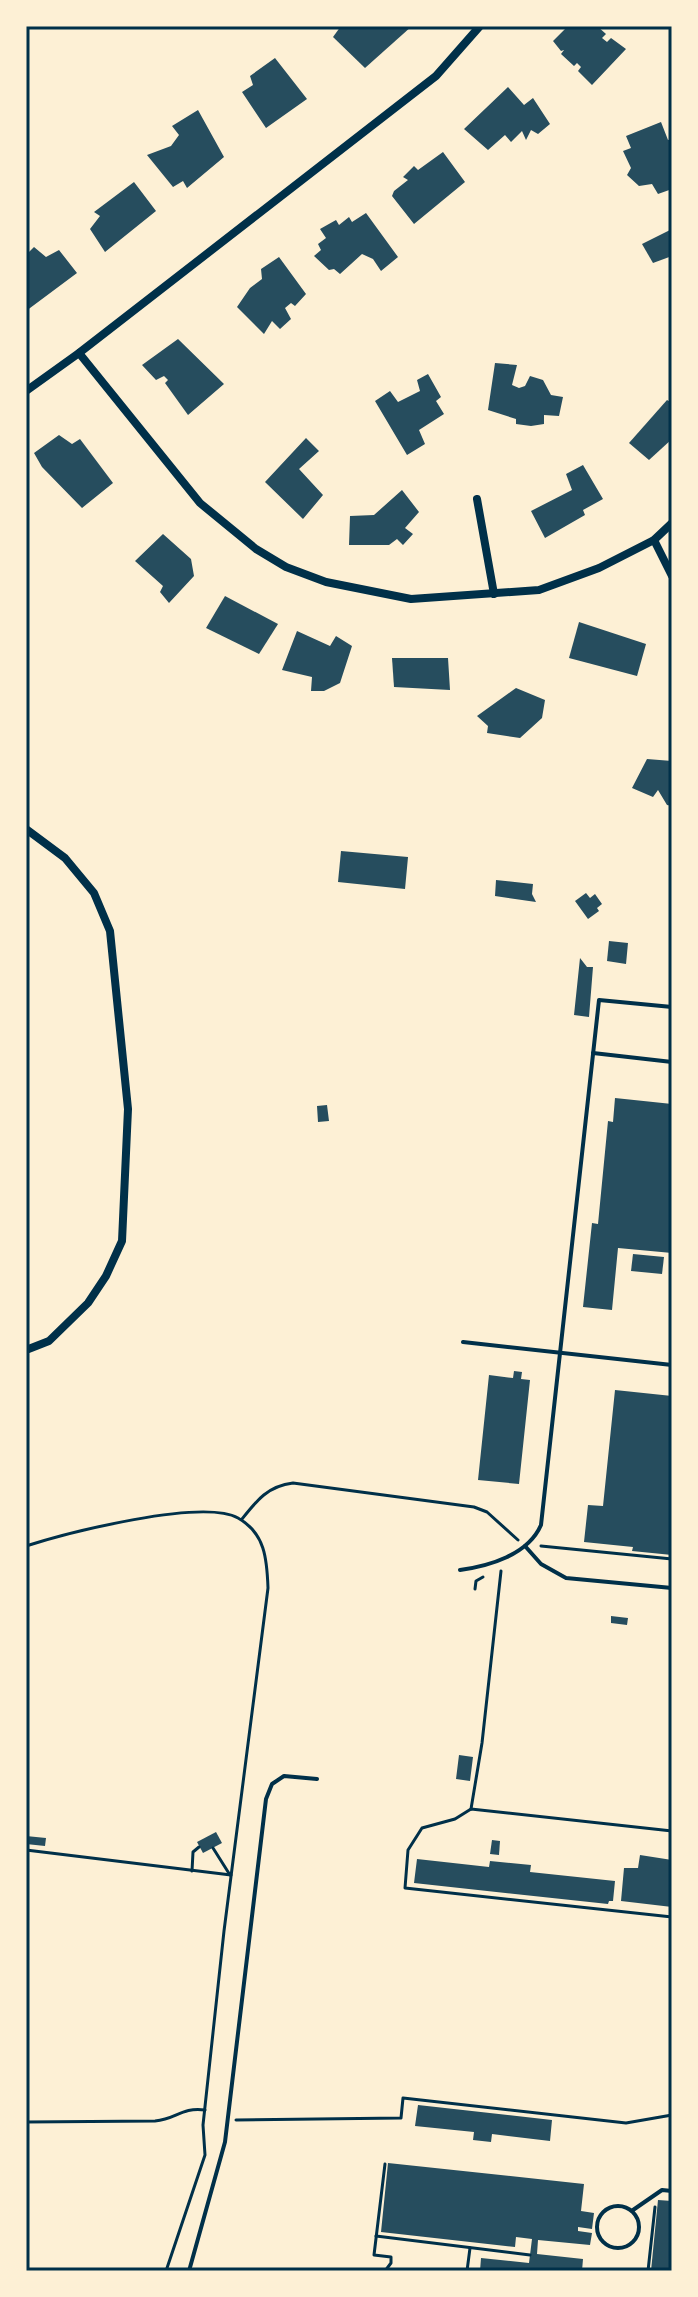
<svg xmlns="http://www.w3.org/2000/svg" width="698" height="2297" font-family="Roboto,sans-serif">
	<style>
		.building { fill: #264d5e }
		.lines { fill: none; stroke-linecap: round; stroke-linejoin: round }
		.path { stroke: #003049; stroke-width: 3 }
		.service { stroke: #003049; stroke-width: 4 }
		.minor { stroke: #003049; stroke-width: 8 }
		.neatline { fill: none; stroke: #003049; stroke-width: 3 }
	</style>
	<rect width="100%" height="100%" fill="#fdf0d5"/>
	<g class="building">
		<polygon points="341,26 412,26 365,68 333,37"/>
		<polygon points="568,26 591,26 593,29 597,26 606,34 602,38 607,42 611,38 626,49 592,85 578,71 581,67 577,63 574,66 561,54 564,50 561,51 553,41"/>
		<polygon points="275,58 307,99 266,128 242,92 253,85 250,76"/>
		<polygon points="508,87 524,105 533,98 550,124 538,134 531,130 526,140 522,131 511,142 505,135 488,150 464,129"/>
		<polygon points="198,110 224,157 187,188 183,181 173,187 147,155 171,146 179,135 172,126"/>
		<polygon points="661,122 668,140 672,139 672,189 658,194 652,184 639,186 627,175 631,168 623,151 631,148 626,136"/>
		<polygon points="443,152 465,182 414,224 392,196 394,191 408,180 403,177 414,166 418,170"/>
		<polygon points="134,182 156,211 105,252 90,229 100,216 94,212"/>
		<polygon points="366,213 398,257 381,271 373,259 362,254 340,274 334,269 329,270 314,256 321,250 318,244 326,238 320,229 336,220 339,225 349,217 352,222"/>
		<polygon points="672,229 672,256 653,263 642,244"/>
		<polygon points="34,247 46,257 59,250 77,273 26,311 26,255"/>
		<polygon points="279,257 306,294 295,306 291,303 285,308 291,319 280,329 272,321 264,334 237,307 250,288 262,279 261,269"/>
		<polygon points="178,339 224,384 188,415 165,383 168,380 164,376 156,380 142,365"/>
		<polygon points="495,363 517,365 512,385 519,388 525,386 530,376 543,380 551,395 563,397 559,416 544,415 544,424 531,426 516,424 516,419 488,410"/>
		<polygon points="428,374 441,397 436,401 444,414 419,430 425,444 407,455 375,401 390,391 398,402 420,391 417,380"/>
		<polygon points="667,400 672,403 672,439 649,460 629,443"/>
		<polygon points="59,435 72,444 80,439 113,483 82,508 42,467 34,453"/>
		<polygon points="306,438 319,451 299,469 323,495 303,519 265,482"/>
		<polygon points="583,465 603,499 583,510 585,515 545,538 531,511 572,490 566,474"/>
		<polygon points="402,490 419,512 405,528 413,534 403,545 397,539 389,545 349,545 350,516 374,515"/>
		<polygon points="163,534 191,559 194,576 169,603 160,592 163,586 135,561"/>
		<polygon points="225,596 278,624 259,654 206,628"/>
		<polygon points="579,622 646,644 637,676 569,658"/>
		<polygon points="297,631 330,646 336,636 352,646 340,683 324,691 311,691 312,677 282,670"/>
		<polygon points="392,658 448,658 450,690 394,687"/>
		<polygon points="516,688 545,700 542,718 520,738 487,733 488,726 477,716"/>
		<polygon points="647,759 672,761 672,806 667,805 658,790 653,797 632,788"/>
		<polygon points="341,851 408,857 405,889 338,882"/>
		<polygon points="496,880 533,884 532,894 536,902 495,896"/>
		<polygon points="586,893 590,898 595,894 602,904 597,908 599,911 588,919 575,901"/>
		<polygon points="609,941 628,943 626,964 607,961"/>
		<polygon points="580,958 587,967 593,967 589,1017 574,1015"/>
		<polygon points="615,1098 672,1104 672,1253 618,1248 612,1310 583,1307 592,1223 598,1224 608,1121 613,1122"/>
		<polygon points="327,1105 329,1121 318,1122 317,1106"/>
		<polygon points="633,1254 664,1257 662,1274 631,1271"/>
		<polygon points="514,1371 522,1372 521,1379 530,1380 519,1484 478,1480 489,1375 513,1378"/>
		<polygon points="615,1390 672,1396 672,1555 632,1551 633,1547 584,1542 588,1505 603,1506"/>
		<polygon points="611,1616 628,1618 627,1625 611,1623"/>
		<polygon points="459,1755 473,1757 470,1781 456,1779"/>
		<polygon points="216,1832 222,1843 203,1853 197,1842"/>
		<polygon points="26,1836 46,1838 45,1846 26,1844"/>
		<polygon points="492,1840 500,1841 499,1855 490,1854"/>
		<polygon points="640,1855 672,1860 672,1907 621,1901 624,1868 638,1868"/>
		<polygon points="417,1859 489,1867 490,1861 531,1865 530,1872 615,1881 613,1901 609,1901 608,1904 414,1883"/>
		<polygon points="418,2105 552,2120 550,2141 492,2134 491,2142 473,2140 474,2132 415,2126"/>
		<polygon points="388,2163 584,2184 581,2211 594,2213 592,2229 578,2227 578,2231 592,2233 590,2245 538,2240 537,2254 583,2259 582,2271 480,2271 481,2258 529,2263 532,2239 516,2237 515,2247 381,2232"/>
		<polygon points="658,2200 672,2201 672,2271 651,2271"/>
	</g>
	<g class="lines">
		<g class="path">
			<path d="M242,1519C257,1500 268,1486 293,1483L474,1507L487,1512L518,1540"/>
			<path d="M26,1546C67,1533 202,1498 238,1518C265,1533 267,1559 268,1588L224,1931L203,2125L205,2155L166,2271"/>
			<polyline points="541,1546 672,1559"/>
			<polyline points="475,1589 476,1581 483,1577"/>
			<polyline points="471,1809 482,1743 501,1571"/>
			<polyline points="672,1831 471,1809 455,1819 422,1828 408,1850 405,1888 672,1917"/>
			<polyline points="213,1848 230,1875"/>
			<polyline points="26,1850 231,1875"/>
			<polyline points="192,1871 193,1852 199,1847"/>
			<polyline points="236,2120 401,2118 403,2098 626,2123 672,2115"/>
			<path d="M26,2122L155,2121C177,2119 181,2107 205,2110"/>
			<polyline points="385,2164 374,2255 391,2257 391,2263 385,2271"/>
			<polyline points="376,2236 530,2255"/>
			<polyline points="467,2271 470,2248"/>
			<polyline points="648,2271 655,2207"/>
		</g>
		<g class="service">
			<polyline points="593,1053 672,1062"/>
			<polyline points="463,1342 672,1365"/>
			<polyline points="525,1546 541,1564 566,1578 672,1588"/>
			<path d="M460,1570C489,1566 528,1555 541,1525L599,1000L672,1007"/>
			<circle cx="618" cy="2227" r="21"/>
			<polyline points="633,2210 662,2190 672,2191"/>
			<polyline points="189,2271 225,2142 266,1799 272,1784 284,1776 317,1779"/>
		</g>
		<g class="minor">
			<polyline points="79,353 200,503 256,549 286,567 326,582 411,599 539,590 599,568 654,540 672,523"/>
			<polyline points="26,391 79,353 436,76 480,26"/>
			<polyline points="477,499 494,594"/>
			<polyline points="654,540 672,576"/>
			<polyline points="26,829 65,858 94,893 110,931 128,1109 122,1241 106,1276 88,1303 49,1341 26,1350"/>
		</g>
	</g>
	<rect width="698" height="2297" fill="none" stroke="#fdf0d5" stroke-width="56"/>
	<rect x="28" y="28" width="642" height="2241" class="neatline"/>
</svg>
